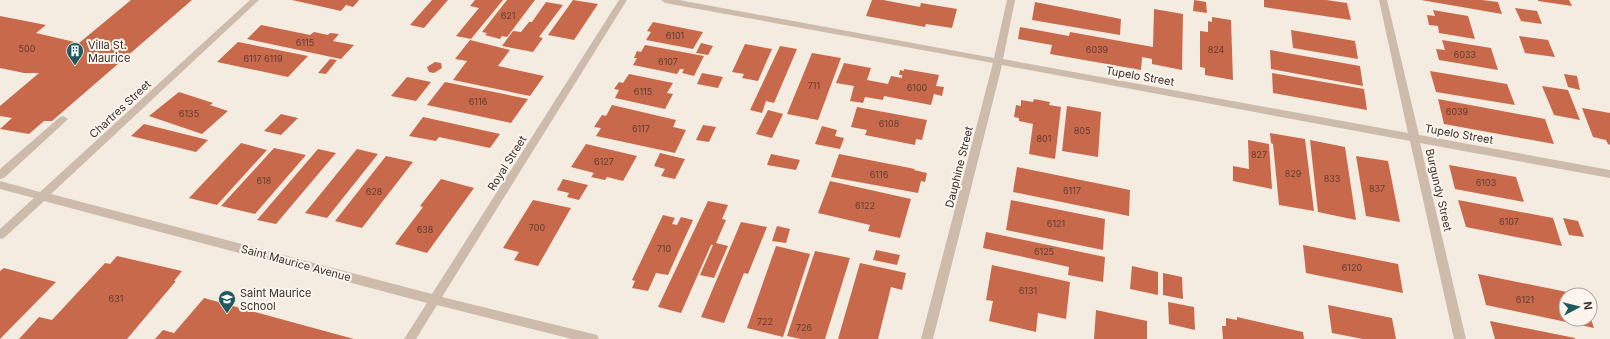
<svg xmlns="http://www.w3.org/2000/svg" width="1610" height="339" font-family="Inter,sans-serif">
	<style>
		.building { fill: #c8694b }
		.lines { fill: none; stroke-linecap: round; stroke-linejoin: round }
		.minor { fill: #cdbbac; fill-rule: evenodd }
		.labels { text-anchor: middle; stroke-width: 4; stroke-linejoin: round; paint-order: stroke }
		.number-label { font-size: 9px; fill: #5e3e33 }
		.poi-label { font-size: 11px; fill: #3b302b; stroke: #fbf5ee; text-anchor: start }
		.street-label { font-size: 11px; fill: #3b302b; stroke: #fbf5ee }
	</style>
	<rect width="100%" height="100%" fill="#f4ebe1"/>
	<g class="building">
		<polygon points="131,0 192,0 52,121 44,121 29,134 0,129 12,118 0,116 0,106 39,73 24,73 0,68 0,16 46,25 36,33 79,43"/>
		<polygon points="292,0 359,0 353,7 346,5 341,11"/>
		<polygon points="432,0 448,0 424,28 410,25"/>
		<polygon points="475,0 503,0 471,39 456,36 479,8 470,6"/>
		<polygon points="507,0 535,0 507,37 502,36 500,39 485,35 487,33 482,32"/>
		<polygon points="573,0 598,4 574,40 548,35"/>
		<polygon points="872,0 883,0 920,7 921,3 957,9 952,28 926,24 925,27 866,16"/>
		<polygon points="1194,0 1206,2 1207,13 1193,11"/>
		<polygon points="1264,0 1326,0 1347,3 1351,20 1264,7"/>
		<polygon points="1421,0 1482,0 1498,2 1502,14"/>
		<polygon points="1538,0 1569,0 1572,6 1538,1"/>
		<polygon points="546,2 563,5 539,37 543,38 533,52 502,46 513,31 521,32 529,22 532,22"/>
		<polygon points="1035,2 1121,19 1120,35 1032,20"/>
		<polygon points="1515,8 1537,11 1542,24 1521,21"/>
		<polygon points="1154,9 1183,14 1182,70 1152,64 1152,59 1142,57 1141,70 1050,54 1052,45 1018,39 1020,27 1069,36 1070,32 1153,47"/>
		<polygon points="1433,10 1468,16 1475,39 1439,33 1438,26 1429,25 1427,15 1435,16"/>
		<polygon points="1212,17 1231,20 1233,80 1205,75 1205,68 1200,67 1200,31 1208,32 1208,21 1212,22"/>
		<polygon points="653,22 703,32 693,49 646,40 651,32 647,31"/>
		<polygon points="261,25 310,35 314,32 328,35 330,33 339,34 333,41 354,45 341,59 247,39"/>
		<polygon points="1291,30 1355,41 1358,59 1293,48"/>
		<polygon points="1519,36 1548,40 1555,57 1525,53"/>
		<polygon points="470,40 510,50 498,66 544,76 530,96 453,80 467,61 455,59"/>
		<polygon points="1442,40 1491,48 1498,70 1439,60 1436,49 1445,50"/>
		<polygon points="238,42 308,56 288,77 217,62"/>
		<polygon points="701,43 713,46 708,55 696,53"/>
		<polygon points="745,44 772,49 758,81 742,78 744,74 732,72"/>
		<polygon points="645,45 704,56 694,76 682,73 684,69 680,69 677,74 633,65 637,58 634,58 637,51 641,52"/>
		<polygon points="780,46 797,49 774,103 766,101 762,113 750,110"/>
		<polygon points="1270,50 1360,66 1363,86 1271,69"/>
		<polygon points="812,53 841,58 818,120 787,114"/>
		<polygon points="330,59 337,60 326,74 318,73"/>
		<polygon points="435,62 441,63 442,68 434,73 429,72 427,67"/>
		<polygon points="844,63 871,68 867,80 888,84 891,76 902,78 902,75 899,75 900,70 904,71 904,69 939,75 936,86 944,87 942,96 934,94 931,105 884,96 883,100 865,97 863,103 850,101 854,86 836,83"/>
		<polygon points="1430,71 1507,84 1515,105 1436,92"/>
		<polygon points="702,73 723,77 718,88 697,84"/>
		<polygon points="1272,73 1364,89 1367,110 1273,93"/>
		<polygon points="629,74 673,83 667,93 673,94 665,109 615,98 619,90 614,89 619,82 623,83"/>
		<polygon points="1564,74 1577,76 1580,90 1568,87"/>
		<polygon points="407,77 431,82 416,101 391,96"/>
		<polygon points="445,82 528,99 511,123 427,105"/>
		<polygon points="1542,86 1568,90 1580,120 1554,115"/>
		<polygon points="179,92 213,103 210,105 228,111 202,134 149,116"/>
		<polygon points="1034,99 1050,102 1049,105 1061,107 1055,159 1029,154 1033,124 1019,121 1019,118 1014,117 1016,105 1021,106 1021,100 1033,102"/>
		<polygon points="1438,99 1545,119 1554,144 1444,124"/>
		<polygon points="612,105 676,120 673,127 686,130 675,153 596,136 601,128 594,127 602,115 606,116"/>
		<polygon points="1067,106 1101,112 1098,157 1062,151"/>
		<polygon points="857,107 927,120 922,140 916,139 915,145 865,135 867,130 851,127"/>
		<polygon points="1582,108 1610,113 1610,145 1608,144 1606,140 1593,137"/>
		<polygon points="768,110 783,114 772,138 756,134"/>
		<polygon points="281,114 298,118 281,135 264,131"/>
		<polygon points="423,117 500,134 490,148 439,137 436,141 409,136"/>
		<polygon points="144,124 208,140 196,152 131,136"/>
		<polygon points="703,125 716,127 709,142 696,140"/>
		<polygon points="822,126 837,130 835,136 844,138 840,149 815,144"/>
		<polygon points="1270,133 1305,139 1314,211 1279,205 1273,144 1271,143"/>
		<polygon points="1248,140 1269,144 1272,189 1233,181 1233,166 1249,169"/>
		<polygon points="1310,140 1345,147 1356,220 1318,212"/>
		<polygon points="241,143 267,150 217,205 189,198"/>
		<polygon points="586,144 637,156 623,181 607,177 605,180 591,177 594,173 571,167"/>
		<polygon points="274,148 306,155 255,214 221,206"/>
		<polygon points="318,149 336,153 276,224 257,220"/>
		<polygon points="357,149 378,154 327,218 305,213"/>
		<polygon points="660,153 685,159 675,179 661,176 665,169 654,166"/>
		<polygon points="771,154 800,160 796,170 767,165"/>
		<polygon points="839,154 915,169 914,170 927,173 925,182 921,181 918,193 831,177"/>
		<polygon points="386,156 413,162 362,228 335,221"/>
		<polygon points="1356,156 1388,161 1400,222 1366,216"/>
		<polygon points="1449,165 1516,177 1524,202 1455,189"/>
		<polygon points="1017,167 1130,190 1129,216 1013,192"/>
		<polygon points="441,179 474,188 427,253 395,244 423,207 420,206"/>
		<polygon points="563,179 588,185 579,200 567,197 569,193 557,190"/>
		<polygon points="830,181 911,199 900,238 868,231 870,225 818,213"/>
		<polygon points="533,200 571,208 538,266 514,260 519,252 503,248"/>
		<polygon points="1011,200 1105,219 1103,250 1006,230"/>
		<polygon points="1458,200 1553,218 1562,246 1466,227"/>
		<polygon points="708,201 728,205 722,219 726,220 716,243 728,246 714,278 700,275 713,245 711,245 681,313 658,307"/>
		<polygon points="663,215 675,218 672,224 677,225 681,217 693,220 668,275 656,273 648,291 632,288 635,281 632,280"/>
		<polygon points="1563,218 1578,221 1584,237 1569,235"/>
		<polygon points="741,222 767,227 748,274 744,273 724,323 701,317"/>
		<polygon points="777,226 790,229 786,243 772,241"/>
		<polygon points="986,232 1105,257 1103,282 1068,275 1069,267 983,248"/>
		<polygon points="1303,245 1398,264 1403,293 1306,273"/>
		<polygon points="776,246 810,254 783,337 747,328"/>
		<polygon points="876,250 900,255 897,265 873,260"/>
		<polygon points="815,251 850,258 825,339 801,339 787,336"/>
		<polygon points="117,256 182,271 174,281 176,281 127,339 19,339 39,317 52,320 105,263 110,264"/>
		<polygon points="860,263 906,273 902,290 891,287 878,339 838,339"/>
		<polygon points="992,265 1070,282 1066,319 1038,313 1036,332 989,321 993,301 986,300"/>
		<polygon points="1132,266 1158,272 1158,295 1130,289"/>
		<polygon points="4,268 56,282 0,339 0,271"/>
		<polygon points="1163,273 1182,277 1183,299 1163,295"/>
		<polygon points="1478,274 1577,294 1566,295 1566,319 1591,319 1594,328 1486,305"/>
		<polygon points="204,298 354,339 155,339 163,330 174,333"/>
		<polygon points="1168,302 1194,307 1195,330 1169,324"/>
		<polygon points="1328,305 1392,318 1396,339 1363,339 1332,333"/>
		<polygon points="1096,310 1147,321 1147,339 1094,339"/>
		<polygon points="1237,317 1303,332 1304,339 1223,339 1222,326 1226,326 1226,318 1237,320"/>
		<polygon points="1490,321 1575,338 1575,339 1495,339"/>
	</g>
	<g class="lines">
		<g class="minor">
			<polygon points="250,0 259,0 51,194 432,294 619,0 627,0 442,297 593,334 597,335 599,339 572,339 437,305 416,339 404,339 427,303 44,201 4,238 0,239 0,229 34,198 0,189 0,181 40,192"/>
			<polygon points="661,0 679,0 994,58 1007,0 1015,0 1003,59 1408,133 1379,0 1387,0 1419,135 1610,170 1610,178 1420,143 1466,339 1454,339 1410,141 1002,65 933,339 921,339 993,63 665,3"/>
			<polygon points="63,116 68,119 66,121 4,178 0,179 0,169 60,117"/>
		</g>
	</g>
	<defs>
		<symbol id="building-pin" viewBox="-11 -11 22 30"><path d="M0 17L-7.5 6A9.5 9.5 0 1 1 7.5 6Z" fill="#1f5a5e" stroke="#fbf5ee"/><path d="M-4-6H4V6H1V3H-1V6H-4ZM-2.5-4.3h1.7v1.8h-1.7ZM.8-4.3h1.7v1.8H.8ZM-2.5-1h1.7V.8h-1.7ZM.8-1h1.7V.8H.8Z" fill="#fff"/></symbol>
		<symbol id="school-pin" viewBox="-11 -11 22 30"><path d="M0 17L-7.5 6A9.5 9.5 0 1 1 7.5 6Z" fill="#1f5a5e" stroke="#fbf5ee"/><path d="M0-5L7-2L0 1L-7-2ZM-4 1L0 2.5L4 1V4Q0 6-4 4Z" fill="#fff"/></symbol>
	</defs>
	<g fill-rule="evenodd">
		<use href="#building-pin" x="65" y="41" width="20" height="27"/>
		<use href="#school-pin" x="217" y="289" width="20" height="27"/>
	</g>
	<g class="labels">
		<g class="number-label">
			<text x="508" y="19">621</text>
			<text x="675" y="39">6101</text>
			<text x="305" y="46">6115</text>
			<text x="27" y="52">500</text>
			<text x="1097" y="53">6039</text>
			<text x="1216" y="53">824</text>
			<text x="1465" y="58">6033</text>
			<text x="263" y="62">6117 6119</text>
			<text x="668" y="65">6107</text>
			<text x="814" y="89">711</text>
			<text x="917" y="91">6100</text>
			<text x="643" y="95">6115</text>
			<text x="478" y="105">6116</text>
			<text x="1457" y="115">6039</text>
			<text x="189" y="117">6135</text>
			<text x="889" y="127">6108</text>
			<text x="641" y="132">6117</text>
			<text x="1082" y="134">805</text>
			<text x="1044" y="142">801</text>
			<text x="1259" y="158">827</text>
			<text x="604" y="165">6127</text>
			<text x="1293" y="177">829</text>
			<text x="879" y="178">6116</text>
			<text x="1332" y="182">833</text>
			<text x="264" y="184">618</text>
			<text x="1486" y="186">6103</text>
			<text x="1377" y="192">837</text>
			<text x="1072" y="194">6117</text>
			<text x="374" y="195">628</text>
			<text x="865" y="209">6122</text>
			<text x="1509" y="225">6107</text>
			<text x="1056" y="227">6121</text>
			<text x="537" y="231">700</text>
			<text x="425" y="233">638</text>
			<text x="664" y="252">710</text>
			<text x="1044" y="255">6125</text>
			<text x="1352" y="271">6120</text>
			<text x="1028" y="294">6131</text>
			<text x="116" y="302">631</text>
			<text x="1525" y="303">6121</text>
			<text x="765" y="325">722</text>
			<text x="804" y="331">726</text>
		</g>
		<g class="poi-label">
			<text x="88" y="49">Villa St.<tspan x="88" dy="13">Maurice</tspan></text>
			<text x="240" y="297">Saint Maurice<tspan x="240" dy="13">School</tspan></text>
		</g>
		<g class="street-label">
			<text transform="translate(1140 76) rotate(10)" y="4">Tupelo Street</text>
			<text transform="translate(120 109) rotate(-43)" y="4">Chartres Street</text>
			<text transform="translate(1459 134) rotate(10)" y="4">Tupelo Street</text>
			<text transform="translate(507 163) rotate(-58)" y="4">Royal Street</text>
			<text transform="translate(959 167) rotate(-76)" y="4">Dauphine Street</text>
			<text transform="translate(1439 190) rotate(77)" y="4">Burgundy Street</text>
			<text transform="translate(296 263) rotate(15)" y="4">Saint Maurice Avenue</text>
		</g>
	</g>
	<g transform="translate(1578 307) rotate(83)"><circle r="19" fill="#fbf5ee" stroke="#aea6a0"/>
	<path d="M0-3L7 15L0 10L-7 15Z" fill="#1f5a5e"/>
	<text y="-6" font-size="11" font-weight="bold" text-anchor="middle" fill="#3b302b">N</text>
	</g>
</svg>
